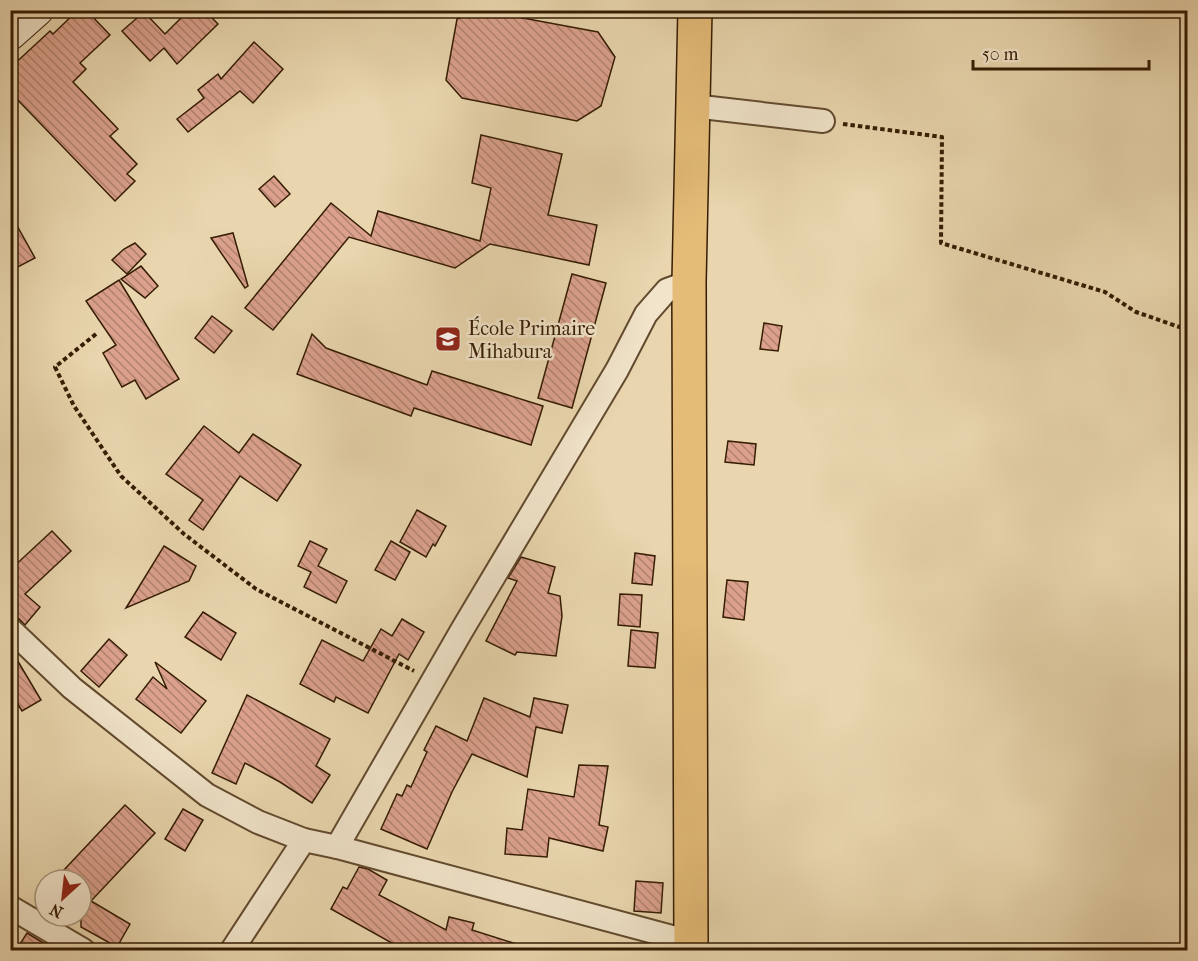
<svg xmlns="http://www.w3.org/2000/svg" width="1198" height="961" font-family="'IM FELL French Canon',serif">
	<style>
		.building { fill: url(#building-back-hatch); stroke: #351c03; stroke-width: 1.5 }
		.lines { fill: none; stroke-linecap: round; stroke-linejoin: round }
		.street-casing { stroke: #624a2e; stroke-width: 26 }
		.secondary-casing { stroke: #351c03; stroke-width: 34 }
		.highway-casing { stroke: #351c03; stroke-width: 36 }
		.path { stroke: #351c03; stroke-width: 4; stroke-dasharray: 4.5 3; stroke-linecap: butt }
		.street { stroke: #f1e4ca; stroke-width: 22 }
		.secondary { stroke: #f1e4ca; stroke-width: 32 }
		.highway { stroke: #e4bb77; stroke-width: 33 }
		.labels { text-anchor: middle; stroke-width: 5; stroke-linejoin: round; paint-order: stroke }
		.poi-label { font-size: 20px; fill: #351c03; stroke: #f1e4ca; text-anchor: start }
	</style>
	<defs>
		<pattern id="building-back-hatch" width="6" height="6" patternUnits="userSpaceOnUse" patternTransform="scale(1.5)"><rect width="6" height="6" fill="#dba18d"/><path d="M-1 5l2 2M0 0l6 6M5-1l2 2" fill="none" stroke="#b28271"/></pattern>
	</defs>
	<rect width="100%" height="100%" fill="#e9d6ae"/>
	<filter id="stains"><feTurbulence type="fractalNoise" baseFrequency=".00333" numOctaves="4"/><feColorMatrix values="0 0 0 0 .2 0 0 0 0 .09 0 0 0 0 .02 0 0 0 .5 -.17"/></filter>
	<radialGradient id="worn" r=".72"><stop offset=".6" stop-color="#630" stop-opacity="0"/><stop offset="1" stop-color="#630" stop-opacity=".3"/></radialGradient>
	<g class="building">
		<polygon points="78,10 86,10 110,35 80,63 86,69 73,82 118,129 110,136 137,164 127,174 135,181 115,201 10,92 10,68 50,31 53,34"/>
		<polygon points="189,10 204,10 218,24 177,64 164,48 150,61 122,31 144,12 165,34"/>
		<polygon points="479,10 598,32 615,57 601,106 577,121 462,98 446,80 457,19"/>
		<polygon points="254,42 283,69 253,103 240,91 188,132 177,119 204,98 198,90 218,74 221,79"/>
		<polygon points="481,135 562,154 548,215 597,225 589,265 490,244 455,268 349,237 273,330 245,308 331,203 371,236 378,211 480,241 491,188 472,183"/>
		<polygon points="274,176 290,194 275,207 259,189"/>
		<polygon points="10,213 35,258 10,271"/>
		<polygon points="233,233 248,286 245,288 211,238"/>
		<polygon points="135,243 146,254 127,274 112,260 124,249"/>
		<polygon points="141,266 158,286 145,298 121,279"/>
		<polygon points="572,274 606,283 572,408 538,398"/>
		<polygon points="119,280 179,379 146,399 135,380 122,387 103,353 116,345 86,301"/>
		<polygon points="212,316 232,331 214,353 195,338"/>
		<polygon points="764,323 782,326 778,351 760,349"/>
		<polygon points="312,334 326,348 427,385 432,371 543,406 531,445 414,408 411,416 297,374"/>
		<polygon points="204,426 239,453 253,434 301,465 277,501 240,476 203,530 189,520 203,500 166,474"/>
		<polygon points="728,441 756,444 754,465 725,462"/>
		<polygon points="417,510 446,526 435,546 433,544 426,557 400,542"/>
		<polygon points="52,531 71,551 25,594 40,607 25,625 19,619 10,616 10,570"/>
		<polygon points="310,541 327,549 318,566 347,581 336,603 304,587 311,572 298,566"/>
		<polygon points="391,541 410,552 395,580 375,570"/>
		<polygon points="164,546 196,566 189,581 126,608"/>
		<polygon points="635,553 655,556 652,585 632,583"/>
		<polygon points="521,557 555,567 548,593 560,596 562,616 556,656 517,652 515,655 486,641 517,581 508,578"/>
		<polygon points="727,580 748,582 744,620 723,617"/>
		<polygon points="620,594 642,595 640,627 618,625"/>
		<polygon points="203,612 236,633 221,660 185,637"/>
		<polygon points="402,619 424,632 408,660 399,654 368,713 336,697 334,702 300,684 322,640 363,661 381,629 392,636"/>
		<polygon points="631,630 658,633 655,668 628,666"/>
		<polygon points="109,639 127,655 99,687 81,671"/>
		<polygon points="10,648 41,700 22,711 10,691"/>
		<polygon points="155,662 206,701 181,733 136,699 153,677 167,689"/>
		<polygon points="247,695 330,739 316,766 330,775 312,803 280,782 245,763 236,784 212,773"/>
		<polygon points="484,698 530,717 534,698 568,705 562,733 536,727 527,777 472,754 452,792 427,849 381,829 397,794 402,796 407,785 411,787 427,752 424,750 436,726 467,741"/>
		<polygon points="579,765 608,766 599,825 608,827 603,851 549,838 547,857 505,854 507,828 522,830 528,789 574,797"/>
		<polygon points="125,805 155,833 91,901 130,924 117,947 81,927 81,880 73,880 63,871"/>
		<polygon points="183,809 203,820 185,851 165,839"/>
		<polygon points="359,867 368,869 387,880 379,895 446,930 449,917 474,923 472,930 523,946 523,951 406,951 331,909 343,887 347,889"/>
		<polygon points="636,881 663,883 661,913 634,911"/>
		<polygon points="27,933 45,944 41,951 31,951 20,944"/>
	</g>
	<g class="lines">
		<defs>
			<g id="street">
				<polyline points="693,106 823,121"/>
				<polyline points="10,629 72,688 207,795 258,822 304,840 337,847 691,942"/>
				<polyline points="337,847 462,630 617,370 646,314 667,290 689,282"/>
				<polyline points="10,907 83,950"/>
				<polyline points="232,950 304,840"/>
			</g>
			<polyline id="secondary" points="10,34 37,10"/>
			<polyline id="highway" points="691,950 689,282 695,10"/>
		</defs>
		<use href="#street" class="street-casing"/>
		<use href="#secondary" class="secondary-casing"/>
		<use href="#highway" class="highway-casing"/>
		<g class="path">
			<polyline points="843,124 942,137 941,243 1105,292 1136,312 1188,330"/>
			<polyline points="96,334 55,367 74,406 121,476 184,534 256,589 414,671"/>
		</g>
		<use href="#street" class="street"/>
		<use href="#secondary" class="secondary"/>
		<use href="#highway" class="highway"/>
	</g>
	<defs>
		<symbol id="school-square" viewBox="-11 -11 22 22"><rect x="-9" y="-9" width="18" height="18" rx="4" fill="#8f2418" stroke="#f1e4ca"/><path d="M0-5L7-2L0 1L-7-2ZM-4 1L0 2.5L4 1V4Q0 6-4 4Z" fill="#fff"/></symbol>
	</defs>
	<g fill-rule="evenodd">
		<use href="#school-square" x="433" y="324" width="30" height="30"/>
	</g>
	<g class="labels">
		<g class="poi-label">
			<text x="468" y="335">École Primaire<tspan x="468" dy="23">Mihabura</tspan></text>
		</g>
	</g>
	<rect width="1198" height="961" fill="none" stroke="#e9d6ae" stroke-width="36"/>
	<rect x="12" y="12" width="1174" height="937" fill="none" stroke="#351c03" stroke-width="3"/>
	<rect x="18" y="18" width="1162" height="925" fill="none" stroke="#351c03" stroke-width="1.5"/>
	<g transform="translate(63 898) rotate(207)"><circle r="28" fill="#f1e4ca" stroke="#a6947a" stroke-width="1.5"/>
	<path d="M0-4.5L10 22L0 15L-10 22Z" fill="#8f2418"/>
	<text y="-9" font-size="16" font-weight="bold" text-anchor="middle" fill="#351c03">N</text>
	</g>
	<path d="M973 60v9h176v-9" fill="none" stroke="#351c03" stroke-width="3"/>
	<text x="982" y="60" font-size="18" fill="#351c03" stroke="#f1e4ca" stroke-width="4.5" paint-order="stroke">50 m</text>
	<rect width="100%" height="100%" filter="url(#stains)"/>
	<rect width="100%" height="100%" fill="url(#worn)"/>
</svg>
